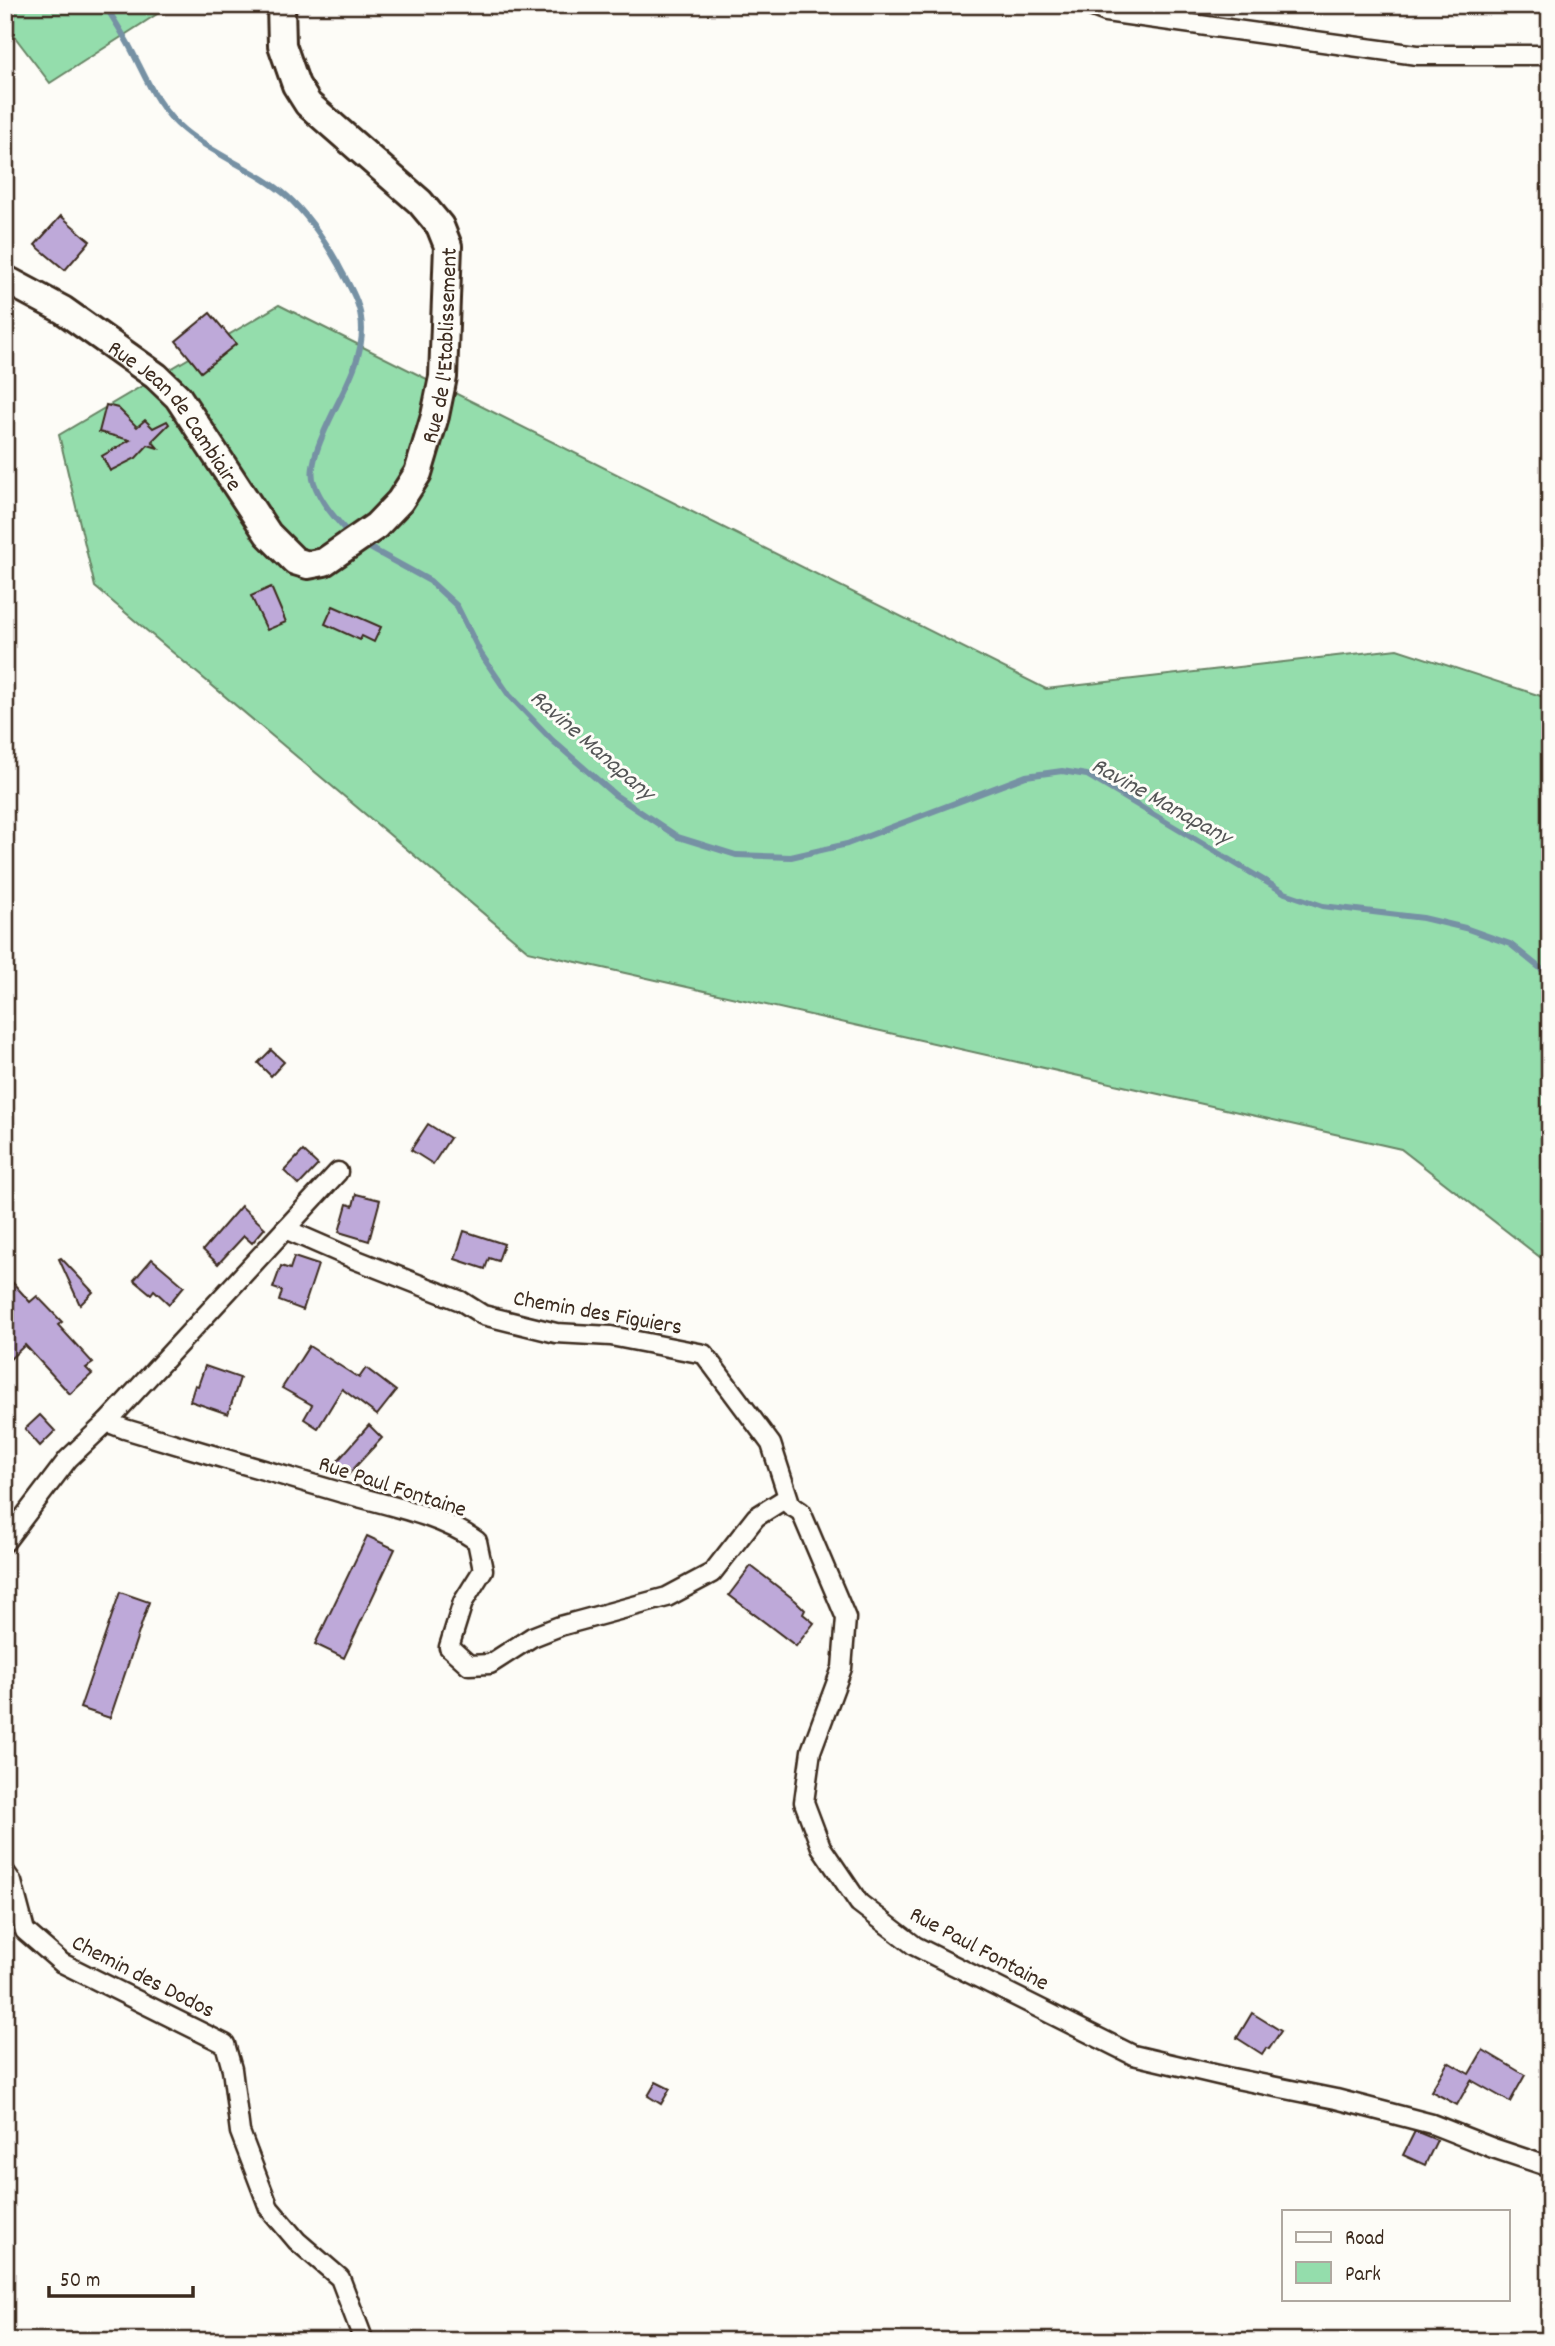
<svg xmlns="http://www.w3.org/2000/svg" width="1555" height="2346" font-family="Dekko,sans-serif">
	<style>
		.green { fill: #94ddac; stroke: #688465; stroke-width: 2 }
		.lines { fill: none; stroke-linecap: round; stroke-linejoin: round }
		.stream { stroke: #7691a4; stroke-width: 6 }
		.building { fill: #bea9d9; stroke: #3b2a1e; stroke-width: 2 }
		.minor-casing { stroke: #3b2a1e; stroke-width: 23 }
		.secondary-casing { stroke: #3b2a1e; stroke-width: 32 }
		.minor { stroke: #fdfcf7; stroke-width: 18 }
		.secondary { stroke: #fdfcf7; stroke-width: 26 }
		.labels { text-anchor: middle; stroke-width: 6; stroke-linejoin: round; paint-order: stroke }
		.street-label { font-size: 23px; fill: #3b2a1e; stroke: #fdfcf7 }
		.water-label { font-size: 24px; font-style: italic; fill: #545556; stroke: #fdfcf7 }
	</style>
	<rect width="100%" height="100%" fill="#fdfcf7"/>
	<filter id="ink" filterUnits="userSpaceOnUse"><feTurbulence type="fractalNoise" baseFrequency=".0143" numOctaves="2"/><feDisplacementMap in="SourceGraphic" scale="14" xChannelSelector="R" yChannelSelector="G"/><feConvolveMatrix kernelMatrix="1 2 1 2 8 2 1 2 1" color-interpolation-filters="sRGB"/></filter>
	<g filter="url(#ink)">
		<g class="green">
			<polygon points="5,5 171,5 50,83 5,24"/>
			<polygon points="279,305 1046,689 1397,649 1550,699 1550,1265 1401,1149 528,951 95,587 59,435"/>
		</g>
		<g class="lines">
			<g class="stream">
				<path d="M105,5C114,20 124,35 132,51C147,80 158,109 184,130C215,156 257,170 287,196C309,216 324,239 338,264C346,280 359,300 361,318C369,364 327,411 315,457C313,466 311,474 314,483C321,503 336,519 350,535"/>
				<polyline points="361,543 430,581 457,606 481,654 509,695 552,740 615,795 678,837 736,855 791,857 847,844 1026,776 1062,771 1087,775 1285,893 1323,906 1423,918 1465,928 1510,944 1550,976"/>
			</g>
		</g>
		<g class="building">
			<polygon points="61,216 90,241 65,270 35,245"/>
			<polygon points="210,313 236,344 201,372 176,341"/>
			<polygon points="106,405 118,408 137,427 145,420 153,428 167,421 169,424 152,441 158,448 148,445 136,458 110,471 102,456 130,440 99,432"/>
			<polygon points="271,587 286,622 267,630 251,596"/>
			<polygon points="333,606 381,627 374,642 362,636 360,640 325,624"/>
			<polygon points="271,1050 284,1062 271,1076 258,1063"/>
			<polygon points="428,1124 450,1138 433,1164 411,1150"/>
			<polygon points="303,1151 318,1165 299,1185 284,1171"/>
			<polygon points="356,1194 380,1200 369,1241 339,1232 347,1204 353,1206"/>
			<polygon points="241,1206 265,1228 252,1243 244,1236 218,1264 203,1250"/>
			<polygon points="464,1231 504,1244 498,1261 489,1258 485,1269 455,1259"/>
			<polygon points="294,1257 318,1265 303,1310 279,1301 282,1291 273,1288 281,1266 290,1269"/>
			<polygon points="61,1258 93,1292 80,1305 59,1259"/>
			<polygon points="152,1259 184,1286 169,1304 154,1290 151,1294 134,1280"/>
			<polygon points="5,1274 30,1302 37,1296 62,1322 58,1325 93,1363 86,1368 92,1374 70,1394 25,1345 5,1364"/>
			<polygon points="309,1346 359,1378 366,1368 396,1391 377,1415 342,1389 318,1428 304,1419 312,1405 282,1388"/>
			<polygon points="205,1366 240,1378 228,1414 190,1401 195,1385 198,1386"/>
			<polygon points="40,1415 55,1431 40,1446 25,1429"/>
			<polygon points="369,1425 382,1438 347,1476 337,1474 334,1465"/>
			<polygon points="367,1536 395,1549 344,1658 315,1644"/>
			<polygon points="751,1566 796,1601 805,1610 803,1614 814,1623 796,1646 729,1595"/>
			<polygon points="120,1592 149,1602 110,1718 80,1708"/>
			<polygon points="1252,2013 1281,2031 1269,2049 1266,2048 1262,2054 1237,2038"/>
			<polygon points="1483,2050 1525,2075 1510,2102 1471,2080 1457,2105 1431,2091 1448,2062 1469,2074"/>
			<polygon points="656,2082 670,2089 661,2104 648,2096"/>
			<polygon points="1415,2131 1437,2140 1425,2165 1403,2155"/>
		</g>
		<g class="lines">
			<defs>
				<g id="minor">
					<polyline points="1088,5 1106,12 1417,55 1550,55"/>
					<polyline points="285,1229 354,1259 461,1301 483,1315 556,1333 611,1336 704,1354 771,1444 791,1506"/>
					<polyline points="107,1422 338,1172"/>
					<path d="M5,1542L68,1459L107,1422L125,1429C195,1450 266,1471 336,1491C381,1504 439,1514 477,1541L483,1570L463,1602L449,1647L469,1665L490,1664L532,1637L560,1626L667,1597L712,1573L756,1517L783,1500L801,1512L846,1618L842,1668L811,1751L804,1802L821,1847L859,1903L915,1946L1133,2055L1227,2077L1336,2099L1432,2124L1493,2148L1550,2167"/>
					<polyline points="5,1872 12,1882 25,1931 62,1963 225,2044 232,2069 240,2132 269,2208 297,2241 340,2278 364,2341"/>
				</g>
				<g id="secondary">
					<path id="s1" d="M5,279L63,310L156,376L178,397L268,534L295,561L308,565L324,562L376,526L400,501L418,473L435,416L443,377L448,246L440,226L420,202L308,104L296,85L282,45L281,5"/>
				</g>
			</defs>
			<use href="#minor" class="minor-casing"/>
			<use href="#secondary" class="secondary-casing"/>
			<use href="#minor" class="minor"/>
			<use href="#secondary" class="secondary"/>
		</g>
	</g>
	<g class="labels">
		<g class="street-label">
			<text dy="8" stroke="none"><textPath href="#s1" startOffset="704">Rue de l'Etablissement</textPath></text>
			<text dy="8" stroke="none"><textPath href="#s1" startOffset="222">Rue Jean de Cambiaire</textPath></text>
			<text transform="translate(598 1311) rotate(10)" y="8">Chemin des Figuiers</text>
			<text transform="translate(393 1485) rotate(18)" y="8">Rue Paul Fontaine</text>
			<text transform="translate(980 1947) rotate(28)" y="8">Rue Paul Fontaine</text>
			<text transform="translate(144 1975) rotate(27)" y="8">Chemin des Dodos</text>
		</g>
		<g class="water-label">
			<text transform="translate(593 744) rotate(41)" y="8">Ravine Manapany</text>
			<text transform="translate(1162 800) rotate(29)" y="8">Ravine Manapany</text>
		</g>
	</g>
	<rect width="1555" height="2346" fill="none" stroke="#fdfcf7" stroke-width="28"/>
	<rect x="14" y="14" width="1527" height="2318" fill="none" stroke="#3b2a1e" stroke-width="2.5" filter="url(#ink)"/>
	<rect x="1282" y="2210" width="228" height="91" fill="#fdfcf7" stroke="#afa8a0" stroke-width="2"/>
	<rect x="1296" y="2232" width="35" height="10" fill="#fdfcf7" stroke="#afa8a0" stroke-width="2"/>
	<text x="1345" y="2244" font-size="21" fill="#3b2a1e">Road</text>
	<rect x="1296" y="2262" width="35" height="21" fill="#94ddac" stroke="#afa8a0" stroke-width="2"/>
	<text x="1345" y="2280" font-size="21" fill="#3b2a1e">Park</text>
	<path d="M49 2286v10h144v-10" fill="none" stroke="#3b2a1e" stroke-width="3.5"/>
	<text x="60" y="2286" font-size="21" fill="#3b2a1e" stroke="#fdfcf7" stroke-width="5" paint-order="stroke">50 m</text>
</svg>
